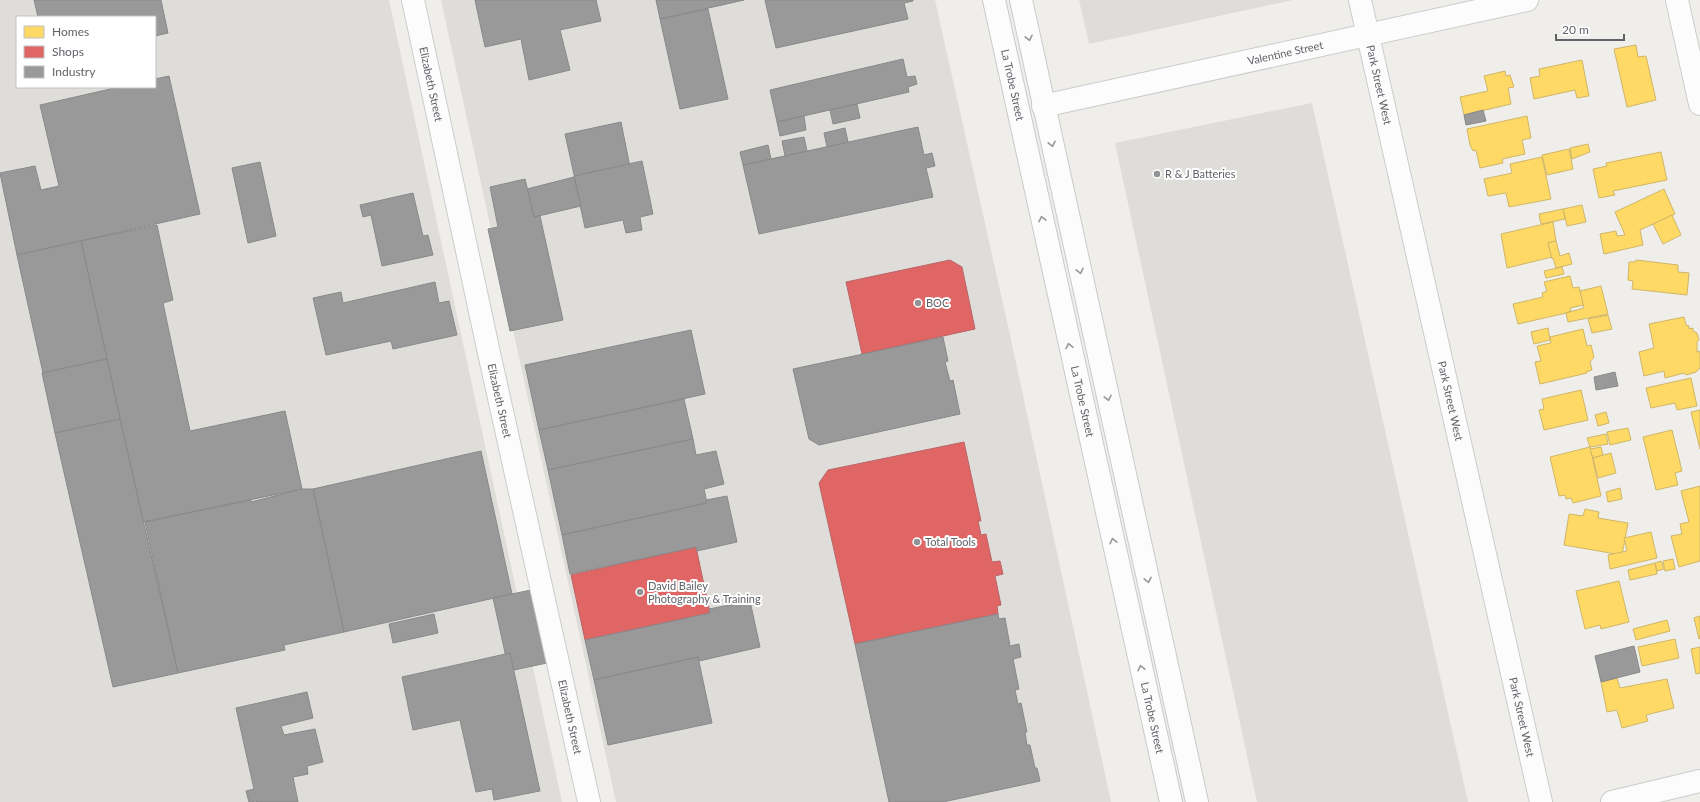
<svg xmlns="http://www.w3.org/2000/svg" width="1700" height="802" font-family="Lato,sans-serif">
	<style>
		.industrial { fill: #dfddda; fill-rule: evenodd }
		.homes { fill: #ffd966; stroke: #cfb667 }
		.shops { fill: #e06666; stroke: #b96567 }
		.industry { fill: #999; stroke: #88898a }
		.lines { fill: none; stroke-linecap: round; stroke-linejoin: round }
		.street-casing { stroke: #cbcccc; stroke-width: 24 }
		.secondary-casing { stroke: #cacacb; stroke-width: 24 }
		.street { stroke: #fdfcfc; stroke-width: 22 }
		.secondary { stroke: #fdfcfc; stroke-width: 22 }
		.oneway { stroke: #96999c }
		.poi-dot { fill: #919496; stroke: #fff; stroke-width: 1.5 }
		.labels { text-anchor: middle; stroke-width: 4; stroke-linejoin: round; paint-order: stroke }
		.street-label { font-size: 11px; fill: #5f6368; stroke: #fff }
		.poi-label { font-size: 11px; fill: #5f6368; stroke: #fff; text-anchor: start }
	</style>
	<rect width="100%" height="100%" fill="#efeeea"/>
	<g class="industrial">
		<path d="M0,0H389L562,802H0ZM17,17H155V87H17Z"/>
		<polygon points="441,0 935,0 1008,326 1111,802 616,802"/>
		<polygon points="1079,0 1293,0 1089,44"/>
		<polygon points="1312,103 1468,802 1257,802 1115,143"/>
	</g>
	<g class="homes">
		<polygon points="1636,45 1638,57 1646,56 1656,100 1627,107 1614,49"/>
		<polygon points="1582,60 1589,96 1577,98 1575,90 1534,99 1530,78 1540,76 1539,69"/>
		<polygon points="1505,71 1506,76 1510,75 1514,87 1508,88 1511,104 1464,115 1460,97 1488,91 1484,76"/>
		<polygon points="1527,116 1531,138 1522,140 1525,154 1502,159 1503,163 1480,168 1476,150 1473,151 1470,145 1467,129"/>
		<polygon points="1588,144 1590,152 1572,159 1570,148"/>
		<polygon points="1569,149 1573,169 1547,175 1542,155"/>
		<polygon points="1661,152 1667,180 1613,191 1615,195 1599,198 1593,169 1607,166 1606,163"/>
		<polygon points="1542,157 1551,199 1509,207 1506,193 1488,196 1484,179 1512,173 1510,164"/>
		<polygon points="1664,189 1675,214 1640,230 1643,245 1604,254 1600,234 1616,231 1617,236 1625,235 1615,212"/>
		<polygon points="1582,205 1586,222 1567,226 1563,209"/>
		<polygon points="1563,209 1565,219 1541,224 1539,214"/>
		<polygon points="1672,215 1681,235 1663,244 1653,224"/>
		<polygon points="1553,222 1556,241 1548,243 1552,257 1507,268 1501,234"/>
		<polygon points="1556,241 1560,256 1569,253 1572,264 1556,268 1553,258 1552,259 1548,243"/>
		<polygon points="1636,260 1678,265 1678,272 1689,273 1687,295 1632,289 1633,281 1628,280 1629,262 1635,262"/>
		<polygon points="1562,267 1564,274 1546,278 1544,271"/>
		<polygon points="1570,276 1573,288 1579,287 1584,305 1570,308 1571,311 1566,313 1518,324 1513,304 1543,297 1542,293 1547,291 1544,282"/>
		<polygon points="1601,286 1608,314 1568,322 1566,313 1584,308 1580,291"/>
		<polygon points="1608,315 1612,329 1592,333 1588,319"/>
		<polygon points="1684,317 1686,325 1689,326 1689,329 1693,328 1693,331 1697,333 1699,340 1697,342 1697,352 1699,351 1700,353 1700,368 1696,372 1686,375 1684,373 1665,378 1664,371 1644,376 1639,352 1654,348 1649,324"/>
		<polygon points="1548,328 1550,340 1534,344 1531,332"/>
		<polygon points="1583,329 1587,346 1591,345 1594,357 1590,362 1592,370 1586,372 1587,373 1540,384 1535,362 1541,361 1537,346 1551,343 1550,337"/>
		<polygon points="1691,378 1697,406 1677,410 1675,403 1651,408 1646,388"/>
		<polygon points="1581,390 1588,420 1544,430 1539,410 1544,409 1542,399"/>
		<polygon points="1700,410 1700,449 1691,412"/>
		<polygon points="1606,412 1609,423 1598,426 1595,415"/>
		<polygon points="1628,428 1631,440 1610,445 1607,432"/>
		<polygon points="1672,430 1682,471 1675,473 1678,485 1656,490 1643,437"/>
		<polygon points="1606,434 1608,444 1590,447 1587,438"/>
		<polygon points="1590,447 1601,496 1573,503 1571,498 1566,499 1565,495 1559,496 1550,457"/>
		<polygon points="1601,447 1603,455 1593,458 1590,449"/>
		<polygon points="1611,453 1616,473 1598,478 1593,458"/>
		<polygon points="1700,486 1700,561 1679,567 1671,536 1682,534 1680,524 1689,522 1681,491"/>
		<polygon points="1620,488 1622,499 1608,502 1606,492"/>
		<polygon points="1585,509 1599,512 1598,518 1628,523 1622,555 1564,545 1569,514 1583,516"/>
		<polygon points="1651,532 1657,558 1610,569 1608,555 1627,551 1624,538"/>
		<polygon points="1673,559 1675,569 1665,571 1663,561"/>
		<polygon points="1661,561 1664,569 1657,571 1655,563"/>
		<polygon points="1655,563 1657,574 1630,580 1628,570"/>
		<polygon points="1619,581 1629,622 1601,629 1600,625 1585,629 1576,591"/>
		<polygon points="1700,616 1700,638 1699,639 1694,618"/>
		<polygon points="1667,620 1670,631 1636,640 1633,629"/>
		<polygon points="1675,639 1679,658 1642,666 1638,647"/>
		<polygon points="1700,647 1700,673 1696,674 1691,649"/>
		<polygon points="1617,678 1620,688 1667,679 1674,708 1646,715 1648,721 1622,728 1617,710 1607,712 1601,682"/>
	</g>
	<g class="shops">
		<polygon points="950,260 962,267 975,329 862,354 846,282"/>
		<polygon points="964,442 981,521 978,521 981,535 986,534 992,562 1000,561 1003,574 995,576 1001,605 997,606 998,614 855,644 819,483 828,470"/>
		<polygon points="696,547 710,613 585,640 571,575"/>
	</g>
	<g class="industry">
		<polygon points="34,0 161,0 168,33 155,36 155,17 38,17"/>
		<polygon points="475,0 596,0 601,21 560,30 570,70 529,80 521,39 485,47"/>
		<polygon points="656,0 744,0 660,19"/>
		<polygon points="765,0 913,0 913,1 904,3 908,19 776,48"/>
		<polygon points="708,9 728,99 680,109 660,19"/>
		<polygon points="903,59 907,77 915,76 917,84 908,87 909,92 777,122 770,90"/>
		<polygon points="169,76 200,214 17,255 0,173 35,166 41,190 59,186 40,105 119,87 155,87 155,79"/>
		<polygon points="857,104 860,118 833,124 830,110"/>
		<polygon points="1483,110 1486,121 1466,125 1464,115"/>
		<polygon points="804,116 806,130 780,136 777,122"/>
		<polygon points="621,122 630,167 575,179 565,134"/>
		<polygon points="918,127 924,155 932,153 935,166 926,168 933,197 759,234 743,165"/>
		<polygon points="845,128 848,142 827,147 824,133"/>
		<polygon points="804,137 807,151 785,156 782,141"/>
		<polygon points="768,145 771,159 743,165 740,152"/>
		<polygon points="642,161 653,214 640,217 642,230 626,233 623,220 585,228 574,176"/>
		<polygon points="260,162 276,236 248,243 232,168"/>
		<polygon points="574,177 581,206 534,217 527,189"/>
		<polygon points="525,179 534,217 540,216 563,320 510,331 488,229 498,227 490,187"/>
		<polygon points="413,193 423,236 428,235 433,255 382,266 371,215 363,217 360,205"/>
		<polygon points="157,225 173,300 163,303 190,431 285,411 302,489 143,522 81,241"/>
		<polygon points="81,241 107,359 43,373 17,255"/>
		<polygon points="435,282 439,303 449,301 457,335 393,349 391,341 326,355 313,298 341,292 343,303"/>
		<polygon points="691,330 705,394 539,430 525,365"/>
		<polygon points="943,337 948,361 945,362 950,381 953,380 960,414 819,445 809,439 793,369"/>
		<polygon points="107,359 120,419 55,433 42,373"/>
		<polygon points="1615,372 1618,386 1596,390 1594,377"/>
		<polygon points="684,399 693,439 548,470 539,430"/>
		<polygon points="120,419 178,673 113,687 55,433"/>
		<polygon points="693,439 696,455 716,451 724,484 704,489 707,503 562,535 548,470"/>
		<polygon points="481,451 512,594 344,632 313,489"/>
		<polygon points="302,489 313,489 344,632 284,645 285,650 178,673 145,522 251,500 251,502"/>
		<polygon points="727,496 737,542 697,551 696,547 570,574 562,535 707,503 706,500"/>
		<polygon points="531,590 547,663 509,671 493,598"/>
		<polygon points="750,601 760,647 699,661 698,657 594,680 585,640 710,613 709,609"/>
		<polygon points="434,614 438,633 393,643 389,624"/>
		<polygon points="998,614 999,619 1005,618 1010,646 1019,644 1021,657 1013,659 1019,689 1015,690 1018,704 1021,703 1027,732 1025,732 1027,745 1030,745 1035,768 1037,768 1040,781 943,802 889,802 855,644"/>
		<polygon points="1634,646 1640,672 1601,682 1595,656"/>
		<polygon points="510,653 540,791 494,800 492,789 476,792 460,720 413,730 402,677"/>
		<polygon points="698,657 712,723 608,745 594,680"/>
		<polygon points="307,692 313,718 281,726 284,735 315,729 323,762 307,766 308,774 293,777 298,802 257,802 256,801 249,802 246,791 254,789 236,708"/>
	</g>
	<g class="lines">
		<defs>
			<g id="street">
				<path id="s1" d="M413,0L489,353L589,802"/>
				<path id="s2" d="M1360,0L1541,802"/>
				<polyline points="1677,0 1700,104"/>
				<path id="s3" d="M1043,106L1527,0"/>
				<polyline points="1612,802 1700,781"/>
			</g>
			<g id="secondary">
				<path id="s4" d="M994,0L1171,802"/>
				<polyline points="1021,0 1197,802"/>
			</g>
		</defs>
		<use href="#street" class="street-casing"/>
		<use href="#secondary" class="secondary-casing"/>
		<use href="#street" class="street"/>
		<use href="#secondary" class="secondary"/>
	</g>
	<defs><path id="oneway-chevron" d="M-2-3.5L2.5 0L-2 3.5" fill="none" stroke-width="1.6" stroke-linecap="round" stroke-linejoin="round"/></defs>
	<g class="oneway">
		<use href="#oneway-chevron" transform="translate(1029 38) rotate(78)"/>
		<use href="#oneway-chevron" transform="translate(1052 144) rotate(78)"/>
		<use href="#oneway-chevron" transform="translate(1042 219) rotate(-102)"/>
		<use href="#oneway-chevron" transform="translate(1080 271) rotate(78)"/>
		<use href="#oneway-chevron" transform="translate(1069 346) rotate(-102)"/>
		<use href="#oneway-chevron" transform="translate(1108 398) rotate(78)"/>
		<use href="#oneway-chevron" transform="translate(1113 541) rotate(-103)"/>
		<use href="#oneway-chevron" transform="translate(1148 580) rotate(78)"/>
		<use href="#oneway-chevron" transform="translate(1141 668) rotate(-103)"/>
	</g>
	<g class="poi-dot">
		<circle cx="1157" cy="174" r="4"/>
		<circle cx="918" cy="303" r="4"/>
		<circle cx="917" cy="542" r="4"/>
		<circle cx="640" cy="592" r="4"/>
	</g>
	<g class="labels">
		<g class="street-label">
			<text dy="4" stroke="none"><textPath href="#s3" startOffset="248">Valentine Street</textPath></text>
			<text dy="4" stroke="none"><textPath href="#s1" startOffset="86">Elizabeth Street</textPath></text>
			<text dy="4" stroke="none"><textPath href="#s4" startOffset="87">La Trobe Street</textPath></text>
			<text dy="4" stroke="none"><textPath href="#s2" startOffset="87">Park Street West</textPath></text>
			<text dy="4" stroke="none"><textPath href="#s1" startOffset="410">Elizabeth Street</textPath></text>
			<text dy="4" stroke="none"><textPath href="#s4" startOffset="411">La Trobe Street</textPath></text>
			<text dy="4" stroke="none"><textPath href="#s2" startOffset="411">Park Street West</textPath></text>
			<text dy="4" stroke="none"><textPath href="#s1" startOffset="734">Elizabeth Street</textPath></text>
			<text dy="4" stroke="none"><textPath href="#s4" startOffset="735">La Trobe Street</textPath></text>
			<text dy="4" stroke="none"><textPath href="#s2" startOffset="735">Park Street West</textPath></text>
		</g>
		<g class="poi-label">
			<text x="1165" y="178">R &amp; J Batteries</text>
			<text x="926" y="307">BOC</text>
			<text x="925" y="546">Total Tools</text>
			<text x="648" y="590">David Bailey<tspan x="648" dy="13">Photography &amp; Training</tspan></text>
		</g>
	</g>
	<rect x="16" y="16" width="140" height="72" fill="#ffffff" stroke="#bfc1c3"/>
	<rect x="24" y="26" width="20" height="12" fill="#ffd966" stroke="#bfc1c3"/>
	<text x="52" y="36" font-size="12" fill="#5f6368">Homes</text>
	<rect x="24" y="46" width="20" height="12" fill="#e06666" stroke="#bfc1c3"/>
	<text x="52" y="56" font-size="12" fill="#5f6368">Shops</text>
	<rect x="24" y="66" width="20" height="12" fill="#999999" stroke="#bfc1c3"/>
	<text x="52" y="76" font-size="12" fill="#5f6368">Industry</text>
	<path d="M1556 34v6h68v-6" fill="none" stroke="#5f6368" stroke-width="2"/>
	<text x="1562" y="34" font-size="12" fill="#5f6368" stroke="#ffffff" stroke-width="3" paint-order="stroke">20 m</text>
</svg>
